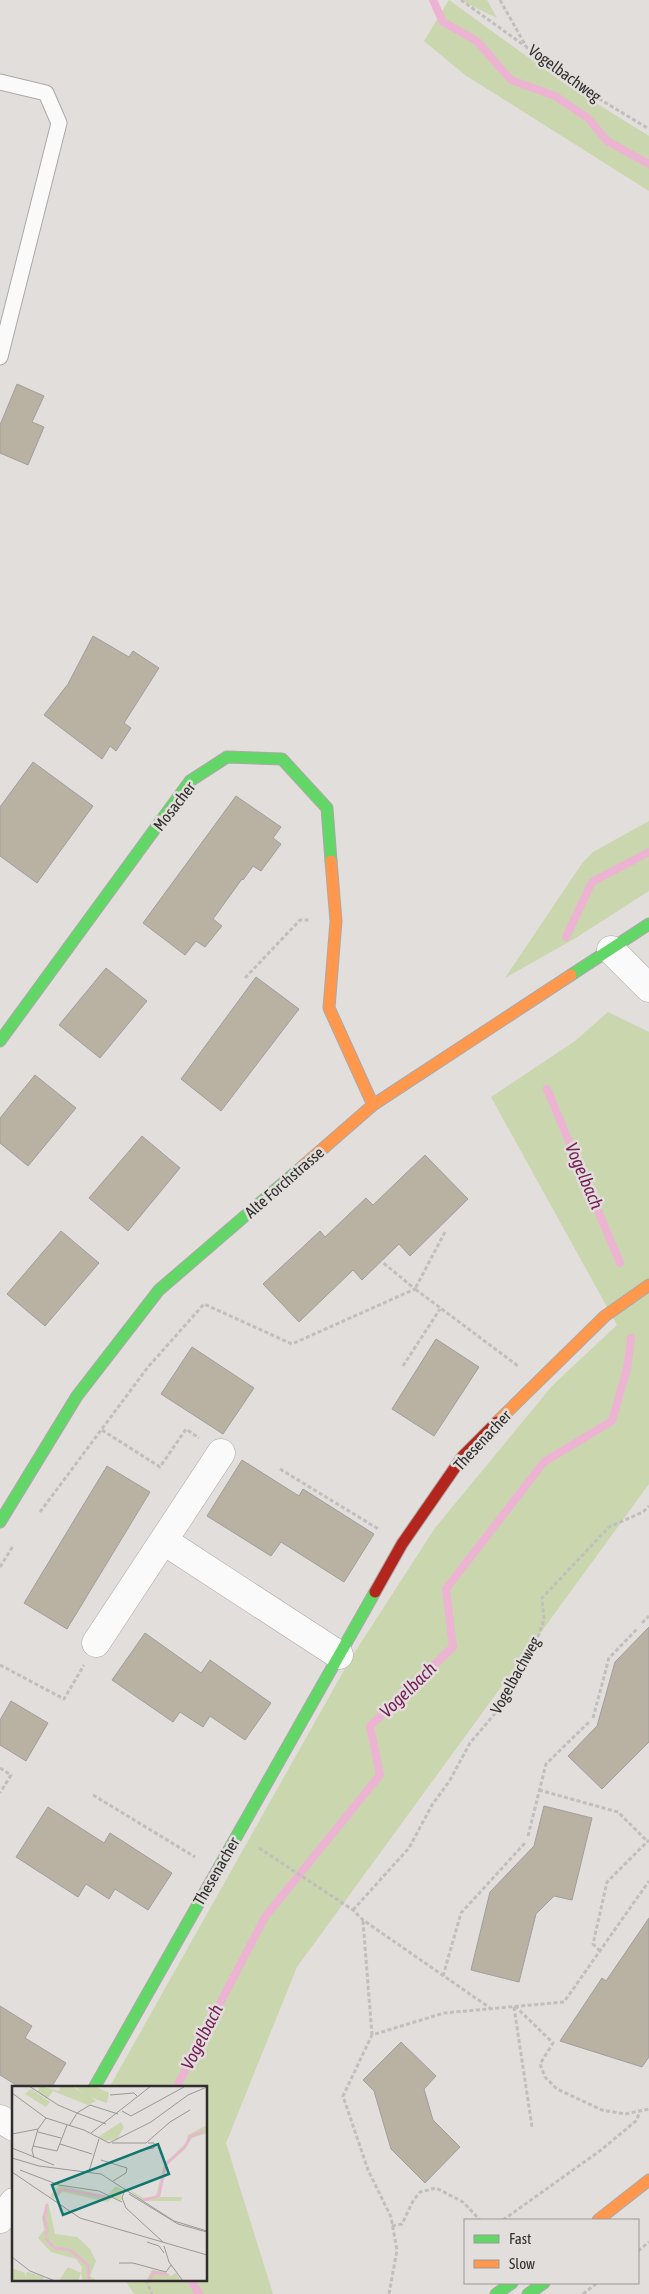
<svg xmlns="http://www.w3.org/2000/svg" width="649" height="2294" font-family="'Asap Condensed',sans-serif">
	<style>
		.green { fill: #cad6ad }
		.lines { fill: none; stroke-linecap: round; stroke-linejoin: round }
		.stream { stroke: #ecb4d2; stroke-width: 8 }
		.building { fill: #b9b1a1; stroke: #a09f9d }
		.lane-casing { stroke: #aba9a8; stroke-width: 17 }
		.street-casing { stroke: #aba9a8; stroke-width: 29 }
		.fast-casing { stroke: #aba9a8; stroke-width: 13 }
		.slow-casing { stroke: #aba9a8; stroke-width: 13 }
		.jam-casing { stroke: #aba9a8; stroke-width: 13 }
		.path { stroke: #c0bfbe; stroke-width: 3; stroke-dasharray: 4 2.5; stroke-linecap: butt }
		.lane { stroke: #fafafa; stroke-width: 15 }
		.street { stroke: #fafafa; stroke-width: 28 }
		.fast { stroke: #63d668; stroke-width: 11 }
		.slow { stroke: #ff974d; stroke-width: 11 }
		.jam { stroke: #b3261e; stroke-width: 11 }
		.labels { text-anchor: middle; stroke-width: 5; stroke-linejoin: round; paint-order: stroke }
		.street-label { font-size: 16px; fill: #302e2d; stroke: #e2dedb }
		.water-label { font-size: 18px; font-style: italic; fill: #761e57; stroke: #e2dedb }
		.inset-river { fill: none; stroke: #ecb4d2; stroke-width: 2.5 }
		.inset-road { fill: none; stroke: #9a9896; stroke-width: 1 }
		.view { fill: #0f766e; fill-opacity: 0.15; stroke: #0f766e; stroke-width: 2.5 }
		.inset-edge { fill: none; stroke: #302e2d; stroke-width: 2.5 }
	</style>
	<rect width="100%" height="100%" fill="#e1dedc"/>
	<g class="green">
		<polygon points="449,0 565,84 649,136 649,191 465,75 424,41"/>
		<polygon points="460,0 487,0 497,18"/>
		<polygon points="649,821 649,891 574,939 505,978 583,862 593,852"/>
		<polygon points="608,1012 649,1032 649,1484 297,1967 226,2143 273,2294 134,2294 125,2280 206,2280 206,2088 109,2088 351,1658 435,1528 552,1386 617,1325 491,1097 575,1041"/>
	</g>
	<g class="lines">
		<g class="stream">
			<polyline points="433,0 443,22 477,41 511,80 555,96 588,118 607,141 649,164"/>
			<polyline points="566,937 592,882 649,852"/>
			<polyline points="547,1089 620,1263"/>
			<polyline points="176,2088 265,1917 380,1775 370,1726 453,1647 446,1589 544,1462 612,1421 627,1369 631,1338"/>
			<polyline points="191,2280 199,2294"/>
		</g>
	</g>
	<g class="building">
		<polygon points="17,384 44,396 32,422 44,427 28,465 0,453 0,425"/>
		<polygon points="93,636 129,657 133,651 159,668 124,723 131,728 116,751 110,746 102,759 44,715 68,684"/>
		<polygon points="33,762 93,806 37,883 0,856 0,807"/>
		<polygon points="236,796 281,827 273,838 281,844 261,871 253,866 243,880 242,879 213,919 222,926 205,947 196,941 185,955 143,923"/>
		<polygon points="106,968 147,1001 100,1058 59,1025"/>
		<polygon points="256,977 299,1009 221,1111 181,1079"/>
		<polygon points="35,1075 76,1108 28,1166 0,1143 0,1118"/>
		<polygon points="142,1136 180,1168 128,1231 89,1198"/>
		<polygon points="425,1155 468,1199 410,1256 399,1244 362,1280 353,1270 299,1322 263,1284 320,1231 325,1237 366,1198 373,1205"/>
		<polygon points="61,1231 99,1263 45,1326 7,1294"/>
		<polygon points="436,1339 479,1367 434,1436 392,1409"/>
		<polygon points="192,1347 254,1388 223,1434 161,1394"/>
		<polygon points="242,1460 299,1496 303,1489 374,1534 344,1582 281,1542 271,1556 207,1516"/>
		<polygon points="107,1466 150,1492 67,1629 24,1603"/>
		<polygon points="649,1627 649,1742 602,1789 568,1756 597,1726 615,1662"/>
		<polygon points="145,1633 201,1673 210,1660 271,1703 245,1740 210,1716 203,1727 180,1712 173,1722 112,1680"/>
		<polygon points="11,1701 48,1723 26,1761 0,1745 0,1720"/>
		<polygon points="544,1806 592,1818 572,1900 554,1896 536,1914 519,1982 471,1970 490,1892 534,1846"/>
		<polygon points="48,1807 104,1843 110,1833 172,1873 148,1910 115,1889 109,1899 86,1884 78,1897 16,1857"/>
		<polygon points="649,1918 649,2057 642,2067 560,2041 602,1978 606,1981"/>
		<polygon points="0,2006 32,2026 25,2038 66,2063 51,2088 21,2088 0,2075"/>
		<polygon points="401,2042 436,2076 424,2089 433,2120 460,2147 425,2183 391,2149 374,2091 363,2080"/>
	</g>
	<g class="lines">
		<defs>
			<polyline id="lane" points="0,82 46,93 59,123 0,357"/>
			<g id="street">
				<polyline points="611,950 649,988"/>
				<polyline points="164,1541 339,1655"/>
				<polyline points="96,1643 221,1453"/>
				<polyline points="0,2119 14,2127"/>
				<polyline points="0,2219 14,2202"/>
			</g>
			<g id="fast">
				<polyline points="571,975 649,924"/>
				<polyline points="0,1041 190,781 227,757 282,759 327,808 331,861"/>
				<polyline points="0,1522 77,1396 159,1290 303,1166"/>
				<polyline points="94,2088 375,1592"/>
				<polyline points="496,2294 512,2283"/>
				<polyline points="528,2294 544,2283"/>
			</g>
			<g id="slow">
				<polyline points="331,861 336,921 329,1008 373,1105"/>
				<polyline points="303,1166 373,1105 571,975"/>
				<polyline points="497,1422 605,1316 649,1285"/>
				<polyline points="598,2220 649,2180"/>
			</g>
			<polyline id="jam" points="375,1592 402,1544 463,1456 497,1422"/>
		</defs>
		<use href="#lane" class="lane-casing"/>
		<use href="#street" class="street-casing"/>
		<use href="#fast" class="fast-casing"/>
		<use href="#slow" class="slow-casing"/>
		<use href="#jam" class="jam-casing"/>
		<g class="path">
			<polyline points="461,0 525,46"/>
			<polyline points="500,0 527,48 588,92 649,129"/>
			<polyline points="245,978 300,920 310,920"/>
			<polyline points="445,1232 415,1289 518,1366"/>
			<polyline points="403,1366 440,1309"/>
			<polyline points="102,1430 160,1467 186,1429 199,1438"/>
			<polyline points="280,1469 380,1530"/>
			<polyline points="40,1512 148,1367 204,1304 292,1344 415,1289 381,1261"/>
			<polyline points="0,1567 13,1546"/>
			<polyline points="642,1623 649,1616"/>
			<polyline points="0,1665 64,1699 84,1665"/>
			<polyline points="593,1718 609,1658 637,1629"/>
			<polyline points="0,1768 11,1775 0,1793"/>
			<polyline points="539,1790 618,1812 648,1842"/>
			<polyline points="93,1795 195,1857"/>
			<polyline points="528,1836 546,1764 589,1722"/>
			<polyline points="259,1848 353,1910 363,1920 490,2008"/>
			<polyline points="353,1910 409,1848 432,1805 450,1780 470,1743 503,1704 539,1634 544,1619 542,1598 609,1527 643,1512 649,1506"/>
			<polyline points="363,1921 372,2035"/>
			<polyline points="600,1951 593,1944 607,1882 649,1840"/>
			<polyline points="443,1976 461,1913 525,1843"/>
			<polyline points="515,2006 553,2043 540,2064 545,2077 557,2089 602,2110 625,2114 649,2109"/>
			<polyline points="514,2007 532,2127"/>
			<polyline points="503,2220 601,2150 637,2120 639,2113"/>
			<polyline points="392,2226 402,2224 413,2201 420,2192 436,2188 463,2202 480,2220"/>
			<polyline points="638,2251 649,2242"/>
			<polyline points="146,2280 152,2294"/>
			<polyline points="389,2294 397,2250 391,2217 368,2170 343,2096 372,2035 444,2013 564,2002 649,1881"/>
			<polyline points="583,2294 597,2283"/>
		</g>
		<use href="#lane" class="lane"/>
		<use href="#street" class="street"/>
		<use href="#fast" class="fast"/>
		<use href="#slow" class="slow"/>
		<use href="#jam" class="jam"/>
	</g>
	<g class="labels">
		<g class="street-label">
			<text transform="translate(565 73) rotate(36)" y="6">Vogelbachweg</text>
			<text transform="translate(174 806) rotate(-52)" y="6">Mosacher</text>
			<text transform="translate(284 1182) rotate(-41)" y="6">Alte Forchstrasse</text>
			<text transform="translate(482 1440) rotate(-47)" y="6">Thesenacher</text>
			<text transform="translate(515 1675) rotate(-61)" y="6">Vogelbachweg</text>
			<text transform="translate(216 1871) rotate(-60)" y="6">Thesenacher</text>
		</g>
		<g class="water-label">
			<text transform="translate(584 1176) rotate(67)" y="6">Vogelbach</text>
			<text transform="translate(408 1690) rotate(-44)" y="6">Vogelbach</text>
			<text transform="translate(202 2037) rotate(-63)" y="6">Vogelbach</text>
		</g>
	</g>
	<g transform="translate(12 2086)">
		<rect width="195" height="195" fill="#e1dedc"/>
		<path d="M28,0L47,5L49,0H60L73,9L62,0H82L97,7L95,17L78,11L84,15L76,19L41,5L35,13L26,6ZM19,3L38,16L34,21L13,8ZM109,36L112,41L105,53L94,55L86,51ZM195,39V47L180,52L173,63L153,81L147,111H170L169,115H131L110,99L131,112L144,110L152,78L174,57L176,49ZM47,99L95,110L104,100L110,104L109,114L101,112L95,116L51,106L42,113L38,110ZM36,116L43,148L65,151L78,163L84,175L78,190L85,195H71L69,187L66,195H47L56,181L69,187L70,181L64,173L39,166L26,152L32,144L30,131ZM0,182L13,187V191L15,186L32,191L30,195H0ZM140,184L154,186L159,190L164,187L169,195H134Z" fill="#cad6ad"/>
		<path class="inset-river" d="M155,77L172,62L178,51L191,45M42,110L50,103L94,111M132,114L147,110L154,78M33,149L36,144L32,133L35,118M33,152L43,162L58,164L76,179L77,195M137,195L142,186L156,189"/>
		<path class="inset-road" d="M17,0L46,19L65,27L78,19L106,28M0,7L34,32L72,44L97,57L139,36L176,9L195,1M98,9L122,7L125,10M110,25L119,30L172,1M57,40L65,27L94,38M26,46L49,52M79,47L139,0M0,48L26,43L34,32M100,57H134L158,36L178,24M48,58L80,68M21,60L45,65L55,39M0,62L42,79M128,64L142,62V57H136M0,72L27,80L89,88L162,135L195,145M22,72L20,64L26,43M89,74L115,82L114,87L101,95M8,84L47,99L87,105L110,116M77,85L87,53M0,86L68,132L195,169M113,103L110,112L114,122L151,156M117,108L166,138L195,146M135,156L147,160L152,167M152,160L157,176L171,195M0,171L18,185L43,195M107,177H121L154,186L159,179"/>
		<path class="view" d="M146,58L157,88L51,129L40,99Z"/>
		<rect width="195" height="195" class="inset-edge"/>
	</g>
	<rect x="464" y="2219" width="175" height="65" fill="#e2dedb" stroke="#9b9895"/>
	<rect x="474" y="2235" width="25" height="8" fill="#63d668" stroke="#9b9895"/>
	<text x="509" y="2244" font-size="15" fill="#302e2d">Fast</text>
	<rect x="474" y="2260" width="25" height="8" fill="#ff974d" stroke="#9b9895"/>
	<text x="509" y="2269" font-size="15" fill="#302e2d">Slow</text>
</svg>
